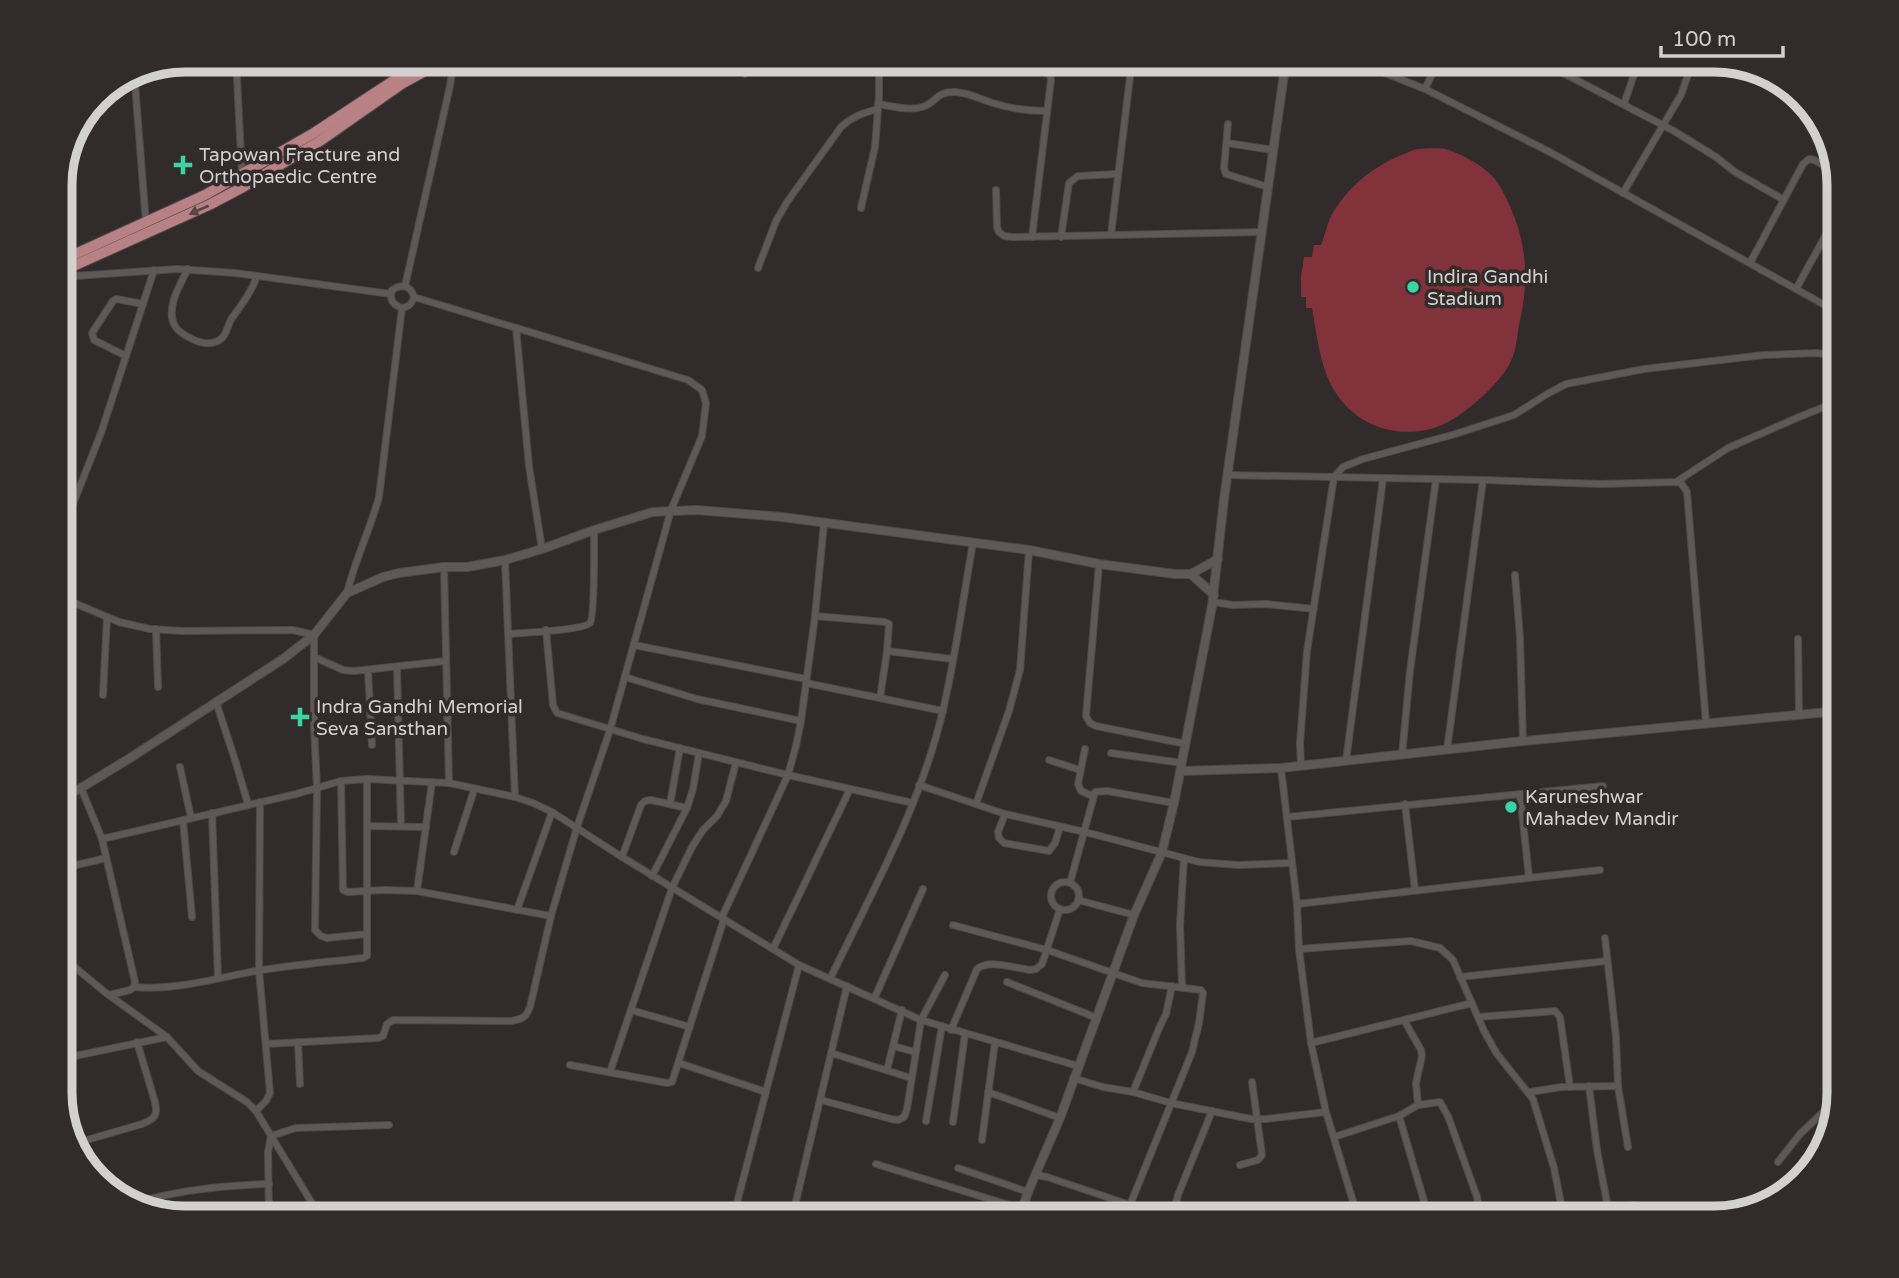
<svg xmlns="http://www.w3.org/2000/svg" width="1899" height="1278" font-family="'Varela Round',sans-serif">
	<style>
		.green { fill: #82323a }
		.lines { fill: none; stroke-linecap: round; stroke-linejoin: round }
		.minor-casing { stroke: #4d4849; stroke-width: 8 }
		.tertiary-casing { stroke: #4d4849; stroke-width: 10 }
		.primary-casing { stroke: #4d4849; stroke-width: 12 }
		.minor { stroke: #5f5858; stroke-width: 6 }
		.tertiary { stroke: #5f5858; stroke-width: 8 }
		.primary { stroke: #b88184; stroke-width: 10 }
		.oneway { fill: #5a4546 }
		.poi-dot { fill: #3cd4a4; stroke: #322b2b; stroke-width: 2.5 }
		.labels { text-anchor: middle; stroke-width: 7; stroke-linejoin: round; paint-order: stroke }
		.poi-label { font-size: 19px; fill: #d4d0d0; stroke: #322b2b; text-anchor: start }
		.rim { fill: none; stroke: #d4d0d0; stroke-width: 9 }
	</style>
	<rect width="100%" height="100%" fill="#322b2b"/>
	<path class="green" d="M1417,149C1427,149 1439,147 1449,150C1465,156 1482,165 1494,178C1499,183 1502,190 1505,196C1527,238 1530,279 1519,325C1517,337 1516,351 1511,361C1505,374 1494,385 1484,395C1474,404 1462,414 1450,421C1410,443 1358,431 1334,390C1320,366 1317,336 1312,308H1306V297H1301V277L1304,257H1312L1314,245H1321C1325,235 1327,224 1332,214C1352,181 1381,161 1417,149Z"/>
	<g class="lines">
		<defs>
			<g id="minor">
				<polyline points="236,60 242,174"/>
				<polyline points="395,60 401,78"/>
				<polyline points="740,60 745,74"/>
				<polyline points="957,60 957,67"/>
				<polyline points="999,60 999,68"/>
				<polyline points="1352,60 1425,89 1548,151 1839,313"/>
				<polyline points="1534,60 1565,74 1674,131 1716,157 1735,172 1784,200"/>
				<polyline points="1745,69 1802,101"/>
				<polyline points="1378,70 1383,60"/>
				<polyline points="134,71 146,224"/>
				<polyline points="1565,74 1572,60"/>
				<polyline points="1425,89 1439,60"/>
				<path d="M878,104C891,106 909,111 922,107C937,103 935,91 956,92C969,93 980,99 993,103C1011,109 1028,111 1047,111"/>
				<polyline points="1624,104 1639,60"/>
				<polyline points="1228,124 1224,168 1226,174 1268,187"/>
				<polyline points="1227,143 1273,150"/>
				<polyline points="996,190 997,227 999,232 1004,236 1012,237 1262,232"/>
				<polyline points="1623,193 1681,95 1693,60"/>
				<polyline points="861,208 875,147 879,96 879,60"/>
				<polyline points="1111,235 1132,60"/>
				<polyline points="1032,237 1051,80 1050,75 1038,68 1036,60"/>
				<polyline points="1061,237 1069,183 1078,176 1117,174"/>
				<polyline points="1750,263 1803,164 1809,159 1814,160 1837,173"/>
				<path d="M758,268L776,221L787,202L841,127C853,116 863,113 878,109"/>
				<path d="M188,269C180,284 165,309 175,326C178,332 186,336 192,339C200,343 209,345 218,341C227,337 227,325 232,318C242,304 251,293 257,276"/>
				<polyline points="60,277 177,269 235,273 391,294"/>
				<polyline points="405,286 450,86 454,60"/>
				<polyline points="1796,289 1839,211"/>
				<polyline points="516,328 529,466 542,549"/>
				<polyline points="126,356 94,340 92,333 113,301 116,299 143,304"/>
				<polyline points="1227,475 1483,480 1601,484 1676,482 1681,483 1687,492 1706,723"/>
				<polyline points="1676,482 1728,448 1799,417 1839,401"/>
				<polyline points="60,537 101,433 154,270"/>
				<polyline points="505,560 515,797"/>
				<polyline points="1099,564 1086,716 1090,723 1096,726 1186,744"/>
				<polyline points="444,567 449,783"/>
				<polyline points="1515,575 1520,638 1523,741"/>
				<path d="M347,593C355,560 370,530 379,497L402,308"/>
				<polyline points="60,597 119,622 150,629 183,631 293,630 314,635 314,726 317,788 315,930 321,936 327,938 367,934"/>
				<polyline points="1213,602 1233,605 1266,604 1314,609"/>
				<polyline points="815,616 885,622 889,624 887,651 880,698"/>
				<polyline points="156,629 158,687"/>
				<polyline points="546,630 553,705 557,713 643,739 788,775 913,803"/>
				<path d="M508,634C521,633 584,630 590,623C595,617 594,543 594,530"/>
				<polyline points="1798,639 1799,714"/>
				<polyline points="634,645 806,679"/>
				<polyline points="887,651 952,659"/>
				<polyline points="314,657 343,670 354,671 446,661"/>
				<polyline points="397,668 401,826"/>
				<polyline points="368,670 372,745"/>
				<polyline points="625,677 697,699 801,721"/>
				<polyline points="806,683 943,711"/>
				<polyline points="103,695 107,617"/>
				<polyline points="216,702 235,760 248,804"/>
				<polyline points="1085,749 1078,784 1081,791 1093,796"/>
				<polyline points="1447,750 1483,480"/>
				<polyline points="1111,753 1182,763"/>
				<polyline points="1402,755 1410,671 1436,479"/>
				<polyline points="1049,760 1080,770"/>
				<polyline points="1346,761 1383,479"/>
				<polyline points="1301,766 1300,743 1307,651 1334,477 1343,467 1363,459 1452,435 1514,415 1547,394 1566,384 1644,369 1764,355 1817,353 1839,356"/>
				<polyline points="180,767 191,818"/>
				<polyline points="1281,768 1297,904 1299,949 1311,1043 1326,1112 1358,1218"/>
				<polyline points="341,781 343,890 348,892 384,890 417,891 551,916"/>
				<polyline points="919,785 1005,814 1085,832 1199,862 1238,865 1292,863"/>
				<polyline points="81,788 102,839 135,982 134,987 130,990 109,995"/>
				<polyline points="1520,794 1529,877"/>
				<polyline points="670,804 680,748"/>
				<polyline points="976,804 1009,711 1020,670 1029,550"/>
				<polyline points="1405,804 1415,890"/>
				<polyline points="212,813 218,978"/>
				<polyline points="1005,814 998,832 999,838 1004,843 1049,851 1055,843 1060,827"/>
				<polyline points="1287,817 1603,786"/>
				<polyline points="183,820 192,917"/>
				<polyline points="367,826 426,827"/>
				<polyline points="102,839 296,794 341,781 367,779 449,783 515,797 533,803 552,812 622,857 799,965 921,1020 1078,1066"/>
				<polyline points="454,852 474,790"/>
				<polyline points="622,857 641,805 645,801 651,800 687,808"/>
				<polyline points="60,869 106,858"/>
				<polyline points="652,876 687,808 693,789 699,753"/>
				<circle cx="1065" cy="896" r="14"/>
				<polyline points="1070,883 1095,792 1107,791 1174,803"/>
				<polyline points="417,891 432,782"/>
				<polyline points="1078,900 1134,915"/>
				<polyline points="1297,904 1600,870"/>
				<polyline points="517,910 552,812"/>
				<polyline points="722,917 788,775 796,746 801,721 815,616 824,523"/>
				<polyline points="953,925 1047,950 1142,983 1201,990 1203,993 1199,1023 1192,1052 1130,1205"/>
				<polyline points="1605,938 1616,1037 1618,1086 1628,1147"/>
				<polyline points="773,949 850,789"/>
				<polyline points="1299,949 1411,941 1440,948 1453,960 1484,1031 1497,1054 1533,1099 1554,1168 1563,1214"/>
				<polyline points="60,955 106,993 167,1037 198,1071 247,1102 256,1111 321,1218"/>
				<polyline points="1460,977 1607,961"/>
				<path d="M830,979C872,892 921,805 943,710C956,655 963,598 973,543"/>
				<polyline points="1007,982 1097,1018"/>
				<path d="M134,987C175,991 216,978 256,971C292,965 328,962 363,958L367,956V779"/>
				<polyline points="1182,987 1180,925 1184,858"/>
				<polyline points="874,999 923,889"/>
				<polyline points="631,1010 690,1027"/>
				<polyline points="1478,1017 1555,1011 1560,1017 1570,1087"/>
				<polyline points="1404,1020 1421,1050 1422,1056 1416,1083 1418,1105"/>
				<path d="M951,1030L977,969C989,959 1015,968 1030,970L1036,969L1042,964L1060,909"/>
				<polyline points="298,1042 300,1084"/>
				<polyline points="1311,1043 1472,1003"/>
				<path d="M266,1044L378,1038L383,1036L387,1024L393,1020L511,1021C522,1019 526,1018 530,1007L551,916L577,827L610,730L671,510L702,436L706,403L702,390L688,380L414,297C411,286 402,283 392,290C389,300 393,305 402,308C409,307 412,304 414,297"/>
				<polyline points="893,1046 915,1052"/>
				<polyline points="831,1053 911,1078"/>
				<polyline points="60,1059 167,1037"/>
				<polyline points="679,1063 766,1092"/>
				<polyline points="570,1065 667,1083 672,1082 724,919"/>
				<polyline points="887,1070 902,1010"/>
				<polyline points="610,1072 672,888 692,847 703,830 717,816 726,801 736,762"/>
				<polyline points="1073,1078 1103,1087 1133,1092 1171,1103 1251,1119 1266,1119 1326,1112"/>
				<polyline points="1589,1086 1597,1150 1608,1208"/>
				<polyline points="988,1092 1060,1118"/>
				<polyline points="1133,1092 1160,1026 1166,1014 1172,986"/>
				<polyline points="1530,1092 1561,1087 1618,1086"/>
				<polyline points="821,1100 891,1119 898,1120 904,1117 907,1109 921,1020 945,975"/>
				<polyline points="256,1111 266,1101 270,1093 259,970 260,802"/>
				<polyline points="1399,1116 1429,1218"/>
				<polyline points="926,1121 942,1026"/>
				<polyline points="953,1122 965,1034"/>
				<polyline points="1334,1137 1399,1116 1418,1105 1440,1102 1448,1116 1477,1197 1481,1218"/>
				<polyline points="982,1140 995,1042"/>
				<path d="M73,1144L142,1124C155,1119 158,1115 155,1102L137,1042"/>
				<polyline points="1778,1162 1800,1134 1838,1098"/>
				<polyline points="876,1164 1022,1209"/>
				<polyline points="1240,1165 1258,1160 1262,1155 1252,1082"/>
				<polyline points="958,1168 1028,1192"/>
				<polyline points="1036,1175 1047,1177 1169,1218"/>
				<polyline points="111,1193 120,1198"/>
				<path d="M134,1203C175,1191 226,1185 269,1184"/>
				<polyline points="897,1207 929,1218"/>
				<polyline points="1643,1212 1664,1218"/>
				<polyline points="269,1218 268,1152 271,1136 296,1128 389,1125"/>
				<polyline points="733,1218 799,965"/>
				<polyline points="792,1218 847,986"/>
				<polyline points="1172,1218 1178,1195 1212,1111"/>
				<polyline points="1524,1218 1634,1205 1639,1206 1643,1218"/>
			</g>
			<g id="tertiary">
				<polyline points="1191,574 1214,595"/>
				<polyline points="1181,771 1281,768 1523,741 1839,711"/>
				<polyline points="60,798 81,788 130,758 283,659 314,635 347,593 383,577 399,573 444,567 467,567 505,560 542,549 594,530 653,512 697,510 782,517 1029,550 1099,564 1175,574 1191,574 1218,559"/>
				<polyline points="1019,1218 1028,1192 1060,1118 1134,915 1162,852 1174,803 1212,606 1224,499 1286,60"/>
			</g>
			<g id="primary">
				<polyline points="60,261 205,195 314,133 425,60"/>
				<polyline points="60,272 211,204 243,187 320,141 403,83 445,60"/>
			</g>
		</defs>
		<use href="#minor" class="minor-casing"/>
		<use href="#tertiary" class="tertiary-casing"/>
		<use href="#primary" class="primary-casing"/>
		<use href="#minor" class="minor"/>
		<use href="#tertiary" class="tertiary"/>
		<use href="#primary" class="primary"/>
	</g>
	<defs><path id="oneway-solid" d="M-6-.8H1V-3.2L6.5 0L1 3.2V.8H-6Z" transform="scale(1.75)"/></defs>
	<use class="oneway" href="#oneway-solid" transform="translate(199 210) rotate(156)"/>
	<g class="poi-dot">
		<path d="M179.5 154.5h7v7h7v7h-7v7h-7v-7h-7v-7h7z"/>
		<circle cx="1413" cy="287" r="7"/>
		<path d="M296.5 706.5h7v7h7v7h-7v7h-7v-7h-7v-7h7z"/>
		<circle cx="1511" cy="807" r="7"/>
	</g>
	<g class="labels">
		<g class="poi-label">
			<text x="199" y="161">Tapowan Fracture and<tspan x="199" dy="22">Orthopaedic Centre</tspan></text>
			<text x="1427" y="283">Indira Gandhi<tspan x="1427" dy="22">Stadium</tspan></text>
			<text x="316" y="713">Indra Gandhi Memorial<tspan x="316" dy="22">Seva Sansthan</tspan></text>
			<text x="1525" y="803">Karuneshwar<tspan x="1525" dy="22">Mahadev Mandir</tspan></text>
		</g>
	</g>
	<path d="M0 0H1899V1278H0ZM185 72H1714A113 113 0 0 1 1827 185V1093A113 113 0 0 1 1714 1206H185A113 113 0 0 1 72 1093V185A113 113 0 0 1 185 72Z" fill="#322b2b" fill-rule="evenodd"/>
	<path class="rim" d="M185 72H1714A113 113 0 0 1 1827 185V1093A113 113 0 0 1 1714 1206H185A113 113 0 0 1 72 1093V185A113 113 0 0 1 185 72Z"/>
	<path d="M1661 46v10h122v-10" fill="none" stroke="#d4d0d0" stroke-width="3.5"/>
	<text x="1672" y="46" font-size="21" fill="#d4d0d0" stroke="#322b2b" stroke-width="5" paint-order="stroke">100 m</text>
</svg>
